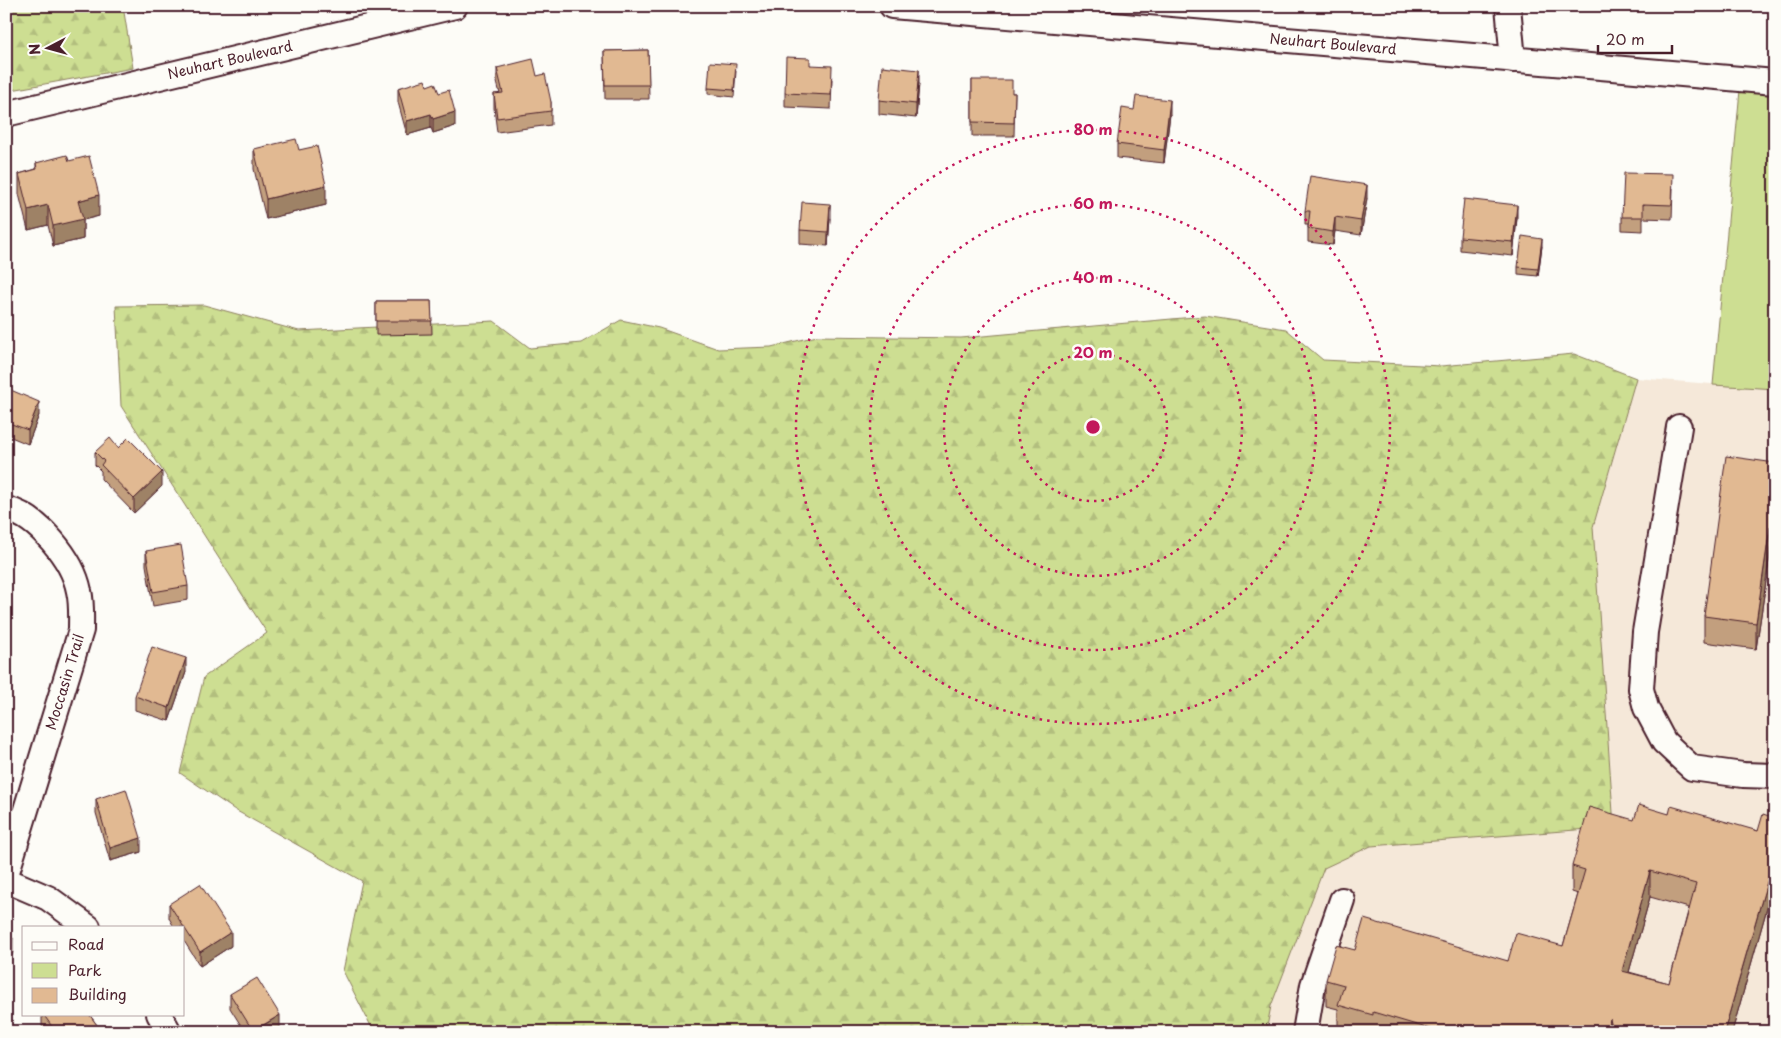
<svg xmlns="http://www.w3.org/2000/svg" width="1781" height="1038" font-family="'Playpen Sans',sans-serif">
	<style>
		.built { fill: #f5e8d9 }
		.green { fill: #cdde92; stroke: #8c7e5e }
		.forest { fill: url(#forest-firs); stroke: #8c7e5e }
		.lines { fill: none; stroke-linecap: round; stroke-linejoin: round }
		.minor-casing { stroke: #4a1f2b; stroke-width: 28 }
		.minor { stroke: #fdfcf7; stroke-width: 24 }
		.wall { fill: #c29f7e; stroke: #4a1f2b; fill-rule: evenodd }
		.shaded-wall { fill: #9e8266; stroke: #4a1f2b }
		.building { fill: #e1b992; stroke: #4a1f2b; fill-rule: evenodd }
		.ring { fill: none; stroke: #c2185b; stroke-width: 2.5; stroke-dasharray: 2.5 5 }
		.labels { text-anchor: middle; stroke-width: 5; stroke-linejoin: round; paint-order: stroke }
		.street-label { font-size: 14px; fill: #4a1f2b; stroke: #fdfcf7 }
		.centre { fill: #c2185b; stroke: #fdfcf7; stroke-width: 2.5 }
		.ring-label { font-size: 15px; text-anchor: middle; font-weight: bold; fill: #c2185b; stroke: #fdfcf7; stroke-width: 5; stroke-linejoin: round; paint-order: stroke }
	</style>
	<defs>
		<pattern id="forest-firs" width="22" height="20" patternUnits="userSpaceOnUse" patternTransform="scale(1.25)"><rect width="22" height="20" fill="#cdde92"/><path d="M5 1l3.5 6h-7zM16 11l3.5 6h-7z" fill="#b2be7e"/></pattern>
	</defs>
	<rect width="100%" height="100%" fill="#fdfcf7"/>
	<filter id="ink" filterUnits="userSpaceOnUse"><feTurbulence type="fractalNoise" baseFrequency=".02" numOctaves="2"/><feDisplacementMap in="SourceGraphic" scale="10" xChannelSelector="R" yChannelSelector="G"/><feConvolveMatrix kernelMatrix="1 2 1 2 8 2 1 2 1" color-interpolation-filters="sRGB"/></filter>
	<g filter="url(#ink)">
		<polygon class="built" points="1636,378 1775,389 1775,1032 1266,1032 1271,1006 1324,868 1371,846 1614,827 1593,527"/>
		<polygon class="green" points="1741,79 1775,82 1775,389 1713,385"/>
		<g class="forest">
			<polygon points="6,6 123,6 133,68 6,91"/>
			<polygon points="204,305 299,331 494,321 530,348 581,343 621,320 659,328 718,349 771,347 817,336 961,338 1205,316 1286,329 1323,360 1441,366 1574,354 1636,378 1593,527 1614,827 1371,846 1324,868 1271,1006 1266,1032 374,1032 343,971 362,881 235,810 180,773 204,677 267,633 121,406 116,306"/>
		</g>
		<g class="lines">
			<defs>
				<g id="minor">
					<polyline points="892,6 1775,82"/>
					<polyline points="1508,6 1513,60"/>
					<polyline points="6,114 455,6"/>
					<polyline points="1679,427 1645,632 1641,689 1646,708 1664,742 1692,768 1743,775 1775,776"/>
					<path d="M6,509C38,516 73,560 79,591C82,604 81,617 81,630L6,875"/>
					<polyline points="6,880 48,898 88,927"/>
					<polyline points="159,1014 169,1032"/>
					<polyline points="1305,1032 1313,985 1342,900"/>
				</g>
			</defs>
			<use href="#minor" class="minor-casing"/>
			<use href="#minor" class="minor"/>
		</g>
		<g class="wall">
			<polygon points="648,50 649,99 605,99 604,51"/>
			<polygon points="810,65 832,79 831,109 785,107 785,93"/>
			<polygon points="497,68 537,76 551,102 551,125 497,132 494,108 494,94 500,94 497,82"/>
			<polygon points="736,71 734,97 708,94 708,88"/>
			<polygon points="972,80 1012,93 1015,93 1014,136 972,136"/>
			<polygon points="919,83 916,118 879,114 879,100"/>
			<polygon points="427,86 455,126 433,133 431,128 407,135 398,102 398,88"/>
			<polygon points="1170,114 1164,163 1117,158 1117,144"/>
			<polygon points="254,149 299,150 326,205 266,219 254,169"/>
			<polygon points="69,161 99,216 83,220 83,239 53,246 48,225 28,230 19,194 19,174 36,169 36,163"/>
			<polygon points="1673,188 1672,219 1643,218 1643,231 1622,230 1622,217"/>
			<polygon points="1367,198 1361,235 1335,231 1333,245 1308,242 1308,225 1305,225 1305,211"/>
			<polygon points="830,218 828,246 800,244 800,230"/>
			<polygon points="1517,218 1513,256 1460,250 1460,237"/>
			<polygon points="1542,246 1538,276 1518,274 1518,267"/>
			<polygon points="376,301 431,301 432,334 376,335"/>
			<polygon points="6,388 39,415 28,444 6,435"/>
			<polygon points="118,448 162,486 134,513 101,479 101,471 95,465 95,452"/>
			<polygon points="1775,463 1775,554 1770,554 1756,649 1704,642 1704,616"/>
			<polygon points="146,551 188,586 188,600 153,606 146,565"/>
			<polygon points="186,672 169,721 135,710 135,696"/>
			<polygon points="96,799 141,852 110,861 96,813"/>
			<path d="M1669,814L1758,831L1775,818V902L1769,901L1732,1032H1338V1009L1326,1006V980L1355,950L1508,961L1563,946L1578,894L1572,892V866L1634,820ZM1650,897L1689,908L1669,983L1629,972Z"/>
			<polygon points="169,904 231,946 200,966 184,941 184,927 174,927 169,918"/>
			<polygon points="230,994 280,1029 275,1032 245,1032 230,1008"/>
			<polygon points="42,1014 89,1014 102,1032 46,1032 42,1026"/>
		</g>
		<g class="shaded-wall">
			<polygon points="144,6 172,6 144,13"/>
			<polygon points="919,70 919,83 916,118 916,104"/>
			<polygon points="1170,100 1170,114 1164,163 1164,150"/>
			<polygon points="455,112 455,126 433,133 433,119"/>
			<polygon points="431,114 431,128 407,135 407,121"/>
			<polygon points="326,185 326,205 266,219 266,199"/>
			<polygon points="1367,185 1367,198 1361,235 1361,221"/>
			<polygon points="99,195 99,216 83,220 83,239 53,246 53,226 78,201"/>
			<polygon points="830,204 830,218 828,246 828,232"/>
			<polygon points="48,205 48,225 28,230 28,210"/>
			<polygon points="1517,205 1517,218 1513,256 1513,242"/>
			<polygon points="1335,217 1335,231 1333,245 1333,232"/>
			<polygon points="1542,239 1542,246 1538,276 1538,269"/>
			<polygon points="39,402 39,415 28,444 28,430"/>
			<polygon points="162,472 162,486 134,513 134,499"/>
			<polygon points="1775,484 1775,510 1771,509"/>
			<polygon points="1770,527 1770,554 1756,649 1756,623"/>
			<polygon points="186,658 186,672 169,721 169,708"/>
			<polygon points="141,838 141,852 110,861 110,848"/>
			<polygon points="1650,871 1650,897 1622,997 1622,971"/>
			<polygon points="1769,875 1769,901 1732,1032 1724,1032"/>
			<polygon points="231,932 231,946 200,966 200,952"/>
			<polygon points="13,938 13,952 6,973 6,960"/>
			<polygon points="280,1015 280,1029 275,1032 253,1032"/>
			<polygon points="1610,1019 1610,1032 1607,1032"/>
		</g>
		<g class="building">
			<polygon points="648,50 649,85 605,85 604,51"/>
			<polygon points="786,57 810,58 810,65 832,66 831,95 785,93"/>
			<polygon points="533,59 537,76 545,74 551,102 551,111 497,118 494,94 503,93 497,68"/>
			<polygon points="710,62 736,64 734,90 708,88"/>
			<polygon points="882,66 919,70 916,104 879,100"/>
			<polygon points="425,80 427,86 435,83 439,93 449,90 455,112 433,119 431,114 407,121 398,88"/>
			<polygon points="972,80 1012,80 1012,93 1015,93 1014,123 972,122"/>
			<polygon points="1136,96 1170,100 1164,150 1117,144 1122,108 1134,110"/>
			<polygon points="296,139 299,150 317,146 326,185 266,199 254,149"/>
			<polygon points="67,155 69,161 89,156 99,195 78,201 83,219 53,226 48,205 28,210 19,174 37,169 36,163"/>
			<polygon points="1624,173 1673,174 1672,205 1643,204 1643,217 1622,217"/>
			<polygon points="1310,176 1367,185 1361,221 1335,217 1333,232 1308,228 1310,211 1305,211"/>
			<polygon points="1464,199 1517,205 1513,242 1460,237"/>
			<polygon points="802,202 830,204 828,232 800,230"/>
			<polygon points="1522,236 1542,239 1538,269 1518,267"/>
			<polygon points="376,301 431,301 432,321 376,321"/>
			<polygon points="6,388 39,402 28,430 6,422"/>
			<polygon points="110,438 118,448 128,438 162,472 134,499 101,465 104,461 95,452"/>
			<polygon points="1726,456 1775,463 1775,484 1771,509 1775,509 1775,528 1770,527 1756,623 1704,616"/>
			<polygon points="181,545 188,586 153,592 146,551"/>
			<polygon points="152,647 186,658 169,708 135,696"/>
			<polygon points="126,789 141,838 110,848 96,799"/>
			<path d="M1639,805L1669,814L1671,806L1758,831L1763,814L1775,818V876L1769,875L1724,1032H1665L1643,1026L1645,1032H1613L1610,1019L1607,1032H1440L1373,1012V1015L1338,1005L1344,985L1326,980L1336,945L1355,950L1364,919L1508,961L1516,933L1563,946L1585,870L1572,866L1589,807L1634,820ZM1650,871L1696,884L1669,983L1622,971Z"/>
			<polygon points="200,884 231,932 200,952 169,904"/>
			<polygon points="6,936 13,938 6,960"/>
			<polygon points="257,978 280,1015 253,1031 230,994"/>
			<polygon points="43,1014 89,1014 102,1032 56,1032"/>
		</g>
	</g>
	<g class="ring">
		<circle cx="1093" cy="427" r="74"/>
		<circle cx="1093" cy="427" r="149"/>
		<circle cx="1093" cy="427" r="223"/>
		<circle cx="1093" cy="427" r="297"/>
	</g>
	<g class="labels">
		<g class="street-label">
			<text transform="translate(1333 44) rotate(5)" y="5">Neuhart Boulevard</text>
			<text transform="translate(230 60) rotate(-13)" y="5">Neuhart Boulevard</text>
			<text transform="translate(65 682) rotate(-73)" y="5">Moccasin Trail</text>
		</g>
	</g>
	<circle cx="1093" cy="427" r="8" class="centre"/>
	<g class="ring-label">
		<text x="1093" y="135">80 m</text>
		<text x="1093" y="209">60 m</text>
		<text x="1093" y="283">40 m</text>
		<text x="1093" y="358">20 m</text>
	</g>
	<rect width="1781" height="1038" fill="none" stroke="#fdfcf7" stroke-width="25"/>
	<rect x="12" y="12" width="1756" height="1013" fill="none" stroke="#4a1f2b" stroke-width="2" filter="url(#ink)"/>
	<rect x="22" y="926" width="162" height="90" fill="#fdfcf7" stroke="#b5a4a5"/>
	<rect x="32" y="942" width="25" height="8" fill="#fdfcf7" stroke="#b5a4a5"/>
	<text x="68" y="950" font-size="15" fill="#4a1f2b">Road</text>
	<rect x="32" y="963" width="25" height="15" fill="#cdde92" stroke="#b5a4a5"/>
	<text x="68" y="976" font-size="15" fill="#4a1f2b">Park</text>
	<rect x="32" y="988" width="25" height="15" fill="#e1b992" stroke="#b5a4a5"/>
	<text x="68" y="1000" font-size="15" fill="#4a1f2b">Building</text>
	<g transform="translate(48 48) rotate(264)" stroke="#fdfcf7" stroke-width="4" paint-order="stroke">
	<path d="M0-4L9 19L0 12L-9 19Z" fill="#4a1f2b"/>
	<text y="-8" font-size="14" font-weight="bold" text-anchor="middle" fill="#4a1f2b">N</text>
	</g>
	<path d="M1598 45v8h74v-8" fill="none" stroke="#4a1f2b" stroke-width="2.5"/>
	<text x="1606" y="45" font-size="15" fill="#4a1f2b" stroke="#fdfcf7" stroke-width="4" paint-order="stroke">20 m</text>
</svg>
